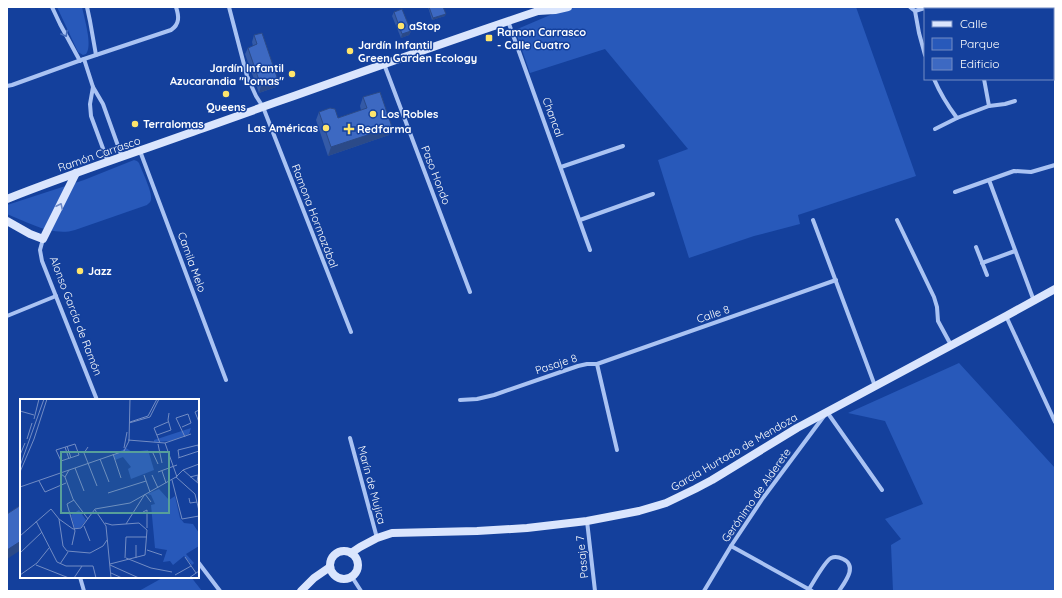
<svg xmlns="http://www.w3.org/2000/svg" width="1062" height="598" font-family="Quicksand,sans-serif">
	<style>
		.green { fill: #2859ba }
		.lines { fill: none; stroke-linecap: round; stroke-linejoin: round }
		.street { stroke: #aac3f3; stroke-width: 4 }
		.secondary { stroke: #dae5fd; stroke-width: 8 }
		.wall { fill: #345aa7 }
		.shaded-wall { fill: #2b4a88 }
		.building { fill: #3d69c2; stroke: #2b4a88 }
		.oneway { stroke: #486eba }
		.oneway2 { stroke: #6d8ac8 }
		.poi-dot { fill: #ffe56c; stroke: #14409c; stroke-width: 1.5 }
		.labels { text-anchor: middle; stroke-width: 3; stroke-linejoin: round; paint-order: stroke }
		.poi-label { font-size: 11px; font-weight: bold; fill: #fff; stroke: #14409c; text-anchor: start }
		.street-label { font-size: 11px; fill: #fff; stroke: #14409c }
		.inset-road { fill: none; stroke: #728cc4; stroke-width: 1 }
		.view { fill: #579f9a; fill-opacity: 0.15; stroke: #579f9a; stroke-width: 2 }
		.inset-edge { fill: none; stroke: #fff; stroke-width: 2 }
	</style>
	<rect width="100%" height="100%" fill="#14409c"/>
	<g class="green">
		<path d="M57,7H82C84,17 93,46 86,54L83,55L78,52Z"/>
		<polygon points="569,7 856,7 916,176 798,215 800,224 754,236 689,258 658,160 688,149 605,49 530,73 515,30"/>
		<path d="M134,160L137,161L139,163C142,171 153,193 151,200C150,203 149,203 147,205L75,230C53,237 27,222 7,214V205L84,180Z"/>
		<polygon points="959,363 1055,468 1055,591 893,591 891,545 901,539 885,519 923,504 885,421 848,413"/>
		<polygon points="164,577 191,577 202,591 139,591"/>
	</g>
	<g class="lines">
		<g class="street">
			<polyline points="52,7 60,24 80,61"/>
			<polyline points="87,7 90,21 96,55"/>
			<polyline points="229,7 247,76 256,96 263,107 351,332"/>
			<polyline points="910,7 915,11 919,33 925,55"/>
			<polyline points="956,7 958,9"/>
			<polyline points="1053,7 1055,12"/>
			<polyline points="915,11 928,7"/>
			<polyline points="508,21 590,250"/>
			<polyline points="84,59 93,87 103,104 122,157"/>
			<polyline points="384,64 470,292"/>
			<path d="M934,79C940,93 948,106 957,118"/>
			<polyline points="984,79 989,106"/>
			<path d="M7,86L12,85L84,59L171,30C180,24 179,16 176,7"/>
			<polyline points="93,87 90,104 91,116 108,162"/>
			<polyline points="935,129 957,118 989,106 1005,104 1015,101"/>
			<polyline points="140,151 226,380"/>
			<polyline points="561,167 623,146"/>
			<polyline points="989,180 1034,301"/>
			<polyline points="955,192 1014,171 1031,172 1055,165"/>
			<polyline points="580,220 653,194"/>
			<polyline points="813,220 875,386"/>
			<polyline points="897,220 934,297 937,307 938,321 951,345"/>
			<polyline points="43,239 40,250 42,261 97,400"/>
			<polyline points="976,247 987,275"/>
			<polyline points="982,263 1015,251"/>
			<polyline points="7,316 56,296"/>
			<polyline points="1006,316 1055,422"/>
			<polyline points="597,364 617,450"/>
			<polyline points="460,400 477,399 494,395 578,366 587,364 597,364 836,280"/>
			<polyline points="350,438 377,538"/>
			<polyline points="587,521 595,591"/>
			<polyline points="731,546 812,591"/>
			<polyline points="198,562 220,591"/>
			<polyline points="80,577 84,591"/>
			<polyline points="352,577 361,591"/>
			<path d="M809,589C813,583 825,561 831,558C835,556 839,557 843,559C858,566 845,582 839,591"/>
			<polyline points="704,591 731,546 763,498 827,412 882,490"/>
		</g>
		<g class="secondary">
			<polyline points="538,11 555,10 568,7"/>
			<path d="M7,199C70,174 134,153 198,130C311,90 424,49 538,11L543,7"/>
			<polyline points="7,221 30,234 43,239 76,173"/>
			<circle cx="344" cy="565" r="14"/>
			<polyline points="351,553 360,547 377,538 392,533 477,531 527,528 587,521 639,511 666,503 695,489 712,480 797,428 1006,316 1055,289"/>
			<polyline points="301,591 314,578 330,567"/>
		</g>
	</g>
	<g class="wall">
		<polygon points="428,7 443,7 445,16 432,20"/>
		<polygon points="394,12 411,31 409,35 401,38 392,16"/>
		<polygon points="254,35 276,87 259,93 245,54 248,48 253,46 252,42"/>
		<polygon points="363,97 389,135 328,156 316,120 319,112 338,118 361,110 360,106"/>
	</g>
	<g class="shaded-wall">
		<polygon points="446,14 445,16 432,20 433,18"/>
		<polygon points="411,31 409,35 401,38 402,34"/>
		<polygon points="278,80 276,87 259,93 261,86"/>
		<polygon points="392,127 389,135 328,156 331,147"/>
		<polygon points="21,541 21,550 7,559 7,550"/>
	</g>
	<g class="building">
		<polygon points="429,7 443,7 446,14 433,18"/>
		<polygon points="402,9 411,31 402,34 394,12"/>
		<polygon points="262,33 278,80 261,86 248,48 257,44 254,35"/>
		<polygon points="380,92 392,127 331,147 319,112 330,108 335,109 338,118 367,108 363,97"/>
		<polygon points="21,505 21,541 7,550 7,514"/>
	</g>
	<defs><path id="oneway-chevron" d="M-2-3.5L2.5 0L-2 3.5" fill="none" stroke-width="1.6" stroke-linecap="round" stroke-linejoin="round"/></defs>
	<use class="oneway" href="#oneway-chevron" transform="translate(65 34) rotate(61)"/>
	<use class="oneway2" href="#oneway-chevron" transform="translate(60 206) rotate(-64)"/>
	<g class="poi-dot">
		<circle cx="401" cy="26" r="4"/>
		<rect x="485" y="34" width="8" height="8" rx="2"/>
		<circle cx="350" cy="51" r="4"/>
		<circle cx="292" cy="74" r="4"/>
		<circle cx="226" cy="94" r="4"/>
		<circle cx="373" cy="114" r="4"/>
		<circle cx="135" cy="124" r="4"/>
		<circle cx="326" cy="128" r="4"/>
		<path d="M347 123h4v4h4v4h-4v4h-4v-4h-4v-4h4z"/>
		<circle cx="80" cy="271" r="4"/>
	</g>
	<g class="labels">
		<g class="poi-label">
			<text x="409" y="30">aStop</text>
			<text x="497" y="36">Ramon Carrasco<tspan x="497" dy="13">- Calle Cuatro</tspan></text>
			<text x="358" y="49">Jardín Infantil<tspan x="358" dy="13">Green Garden Ecology</tspan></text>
			<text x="284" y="72" text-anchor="end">Jardín Infantil<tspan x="284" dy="13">Azucarandia "Lomas"</tspan></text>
			<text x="226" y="111" text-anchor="middle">Queens</text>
			<text x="381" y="118">Los Robles</text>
			<text x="143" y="128">Terralomas</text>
			<text x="318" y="132" text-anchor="end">Las Américas</text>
			<text x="357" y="133">Redfarma</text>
			<text x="88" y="275">Jazz</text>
		</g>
		<g class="street-label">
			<text transform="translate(553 117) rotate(70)" y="4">Chancal</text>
			<text transform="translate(99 154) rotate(-19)" y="4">Ramón Carrasco</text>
			<text transform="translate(436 175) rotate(69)" y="4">Paso Hondo</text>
			<text transform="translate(315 216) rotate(69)" y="4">Ramona Hormazábal</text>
			<text transform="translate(192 262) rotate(70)" y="4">Camila Melo</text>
			<text transform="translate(713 314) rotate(-19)" y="4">Calle 8</text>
			<text transform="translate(76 316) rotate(69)" y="4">Alonso García de Ramón</text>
			<text transform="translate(556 364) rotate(-18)" y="4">Pasaje 8</text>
			<text transform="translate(734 452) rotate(-30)" y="4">García Hurtado de Mendoza</text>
			<text transform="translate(372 485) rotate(75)" y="4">Marín de Mujica</text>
			<text transform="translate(756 495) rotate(-55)" y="4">Gerónimo de Alderete</text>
			<text transform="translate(582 557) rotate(-96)" y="4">Pasaje 7</text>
		</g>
	</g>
	<g transform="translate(20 399)">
		<rect width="179" height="179" fill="#14409c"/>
		<path d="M171,29L169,35L150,42L134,43V41ZM106,49L112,53L128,51L134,71L111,80L108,70L111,68L103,58L95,61L93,56ZM139,90L149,101L155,97L160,119L164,124L173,125L179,134V147L166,155L174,164L172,166L164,157L153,166L150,162L143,163L147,151L135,149L131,106L135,105L131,96L127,95ZM59,111L66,121L61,128L55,130L51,116Z" fill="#2859ba"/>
		<path class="inset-road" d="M179,11L175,13L179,23M0,12L14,16M14,20L19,0M110,23L128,17L137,0M109,24L130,18L139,0M162,28L171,24L168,15L156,19L165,38M137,36L151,31L148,21L149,14M7,40L12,24M108,41L145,44L171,35M140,44L134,29L148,23M145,44L157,78M55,45L59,56L41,62L36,51ZM138,45L142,64M47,47L51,59M45,48L49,60M68,48L64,54L77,87M104,49L107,33M132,52L138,65M93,55L101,79M0,56L5,44M158,59L179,52L178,46L158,51L159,58M80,60L89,83M0,67L24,0M55,69L64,92M163,71L179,85M142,72L146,84M0,73L14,40L27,0M138,73L157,66M41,75L45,78L49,71M124,76L130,93M132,76L138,89M45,78L53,100L68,120M156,78L175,95L179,112M170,78L178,76L177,83M152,81L162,120L179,117M19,82L25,93L46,84M0,88L104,52L109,42L110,0M88,94L126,82M169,99L170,104L177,103M75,111L86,127L91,179M123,113L127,111V129M39,120L53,130L61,129L75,110L110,104L156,78L163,71L179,65M16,122L37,163L46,167H73L76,179M85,124L92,126L119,124L127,131L125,156L90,165M106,125L125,95L131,103M64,127L70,142M0,137L31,110L39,120L43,147L47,152L70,154L83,147L87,141M52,146L55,132L47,105L54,101M127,151L142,156M0,154L22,133M165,158L176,174M105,159L106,138H127M106,159L131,169L152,173M116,159V146M40,165L48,153M16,166L49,179M90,166L119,179M91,174L102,179M0,176L17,164L29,149M155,176L171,167M54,179L62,167M169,179L179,172"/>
		<path class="view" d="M41,53H149V114H41Z"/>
		<rect width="179" height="179" class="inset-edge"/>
	</g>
	<rect width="1062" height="598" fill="none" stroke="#ffffff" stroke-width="16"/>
	<rect x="924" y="8" width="130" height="72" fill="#14409c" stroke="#728cc4"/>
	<rect x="932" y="21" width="20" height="6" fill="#dae5fd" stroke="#728cc4"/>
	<text x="960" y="28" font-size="12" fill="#ffffff">Calle</text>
	<rect x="932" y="38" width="20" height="12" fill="#2859ba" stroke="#728cc4"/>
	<text x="960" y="48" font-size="12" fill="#ffffff">Parque</text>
	<rect x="932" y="58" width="20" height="12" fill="#3d69c2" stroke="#728cc4"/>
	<text x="960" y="68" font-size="12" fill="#ffffff">Edificio</text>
</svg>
